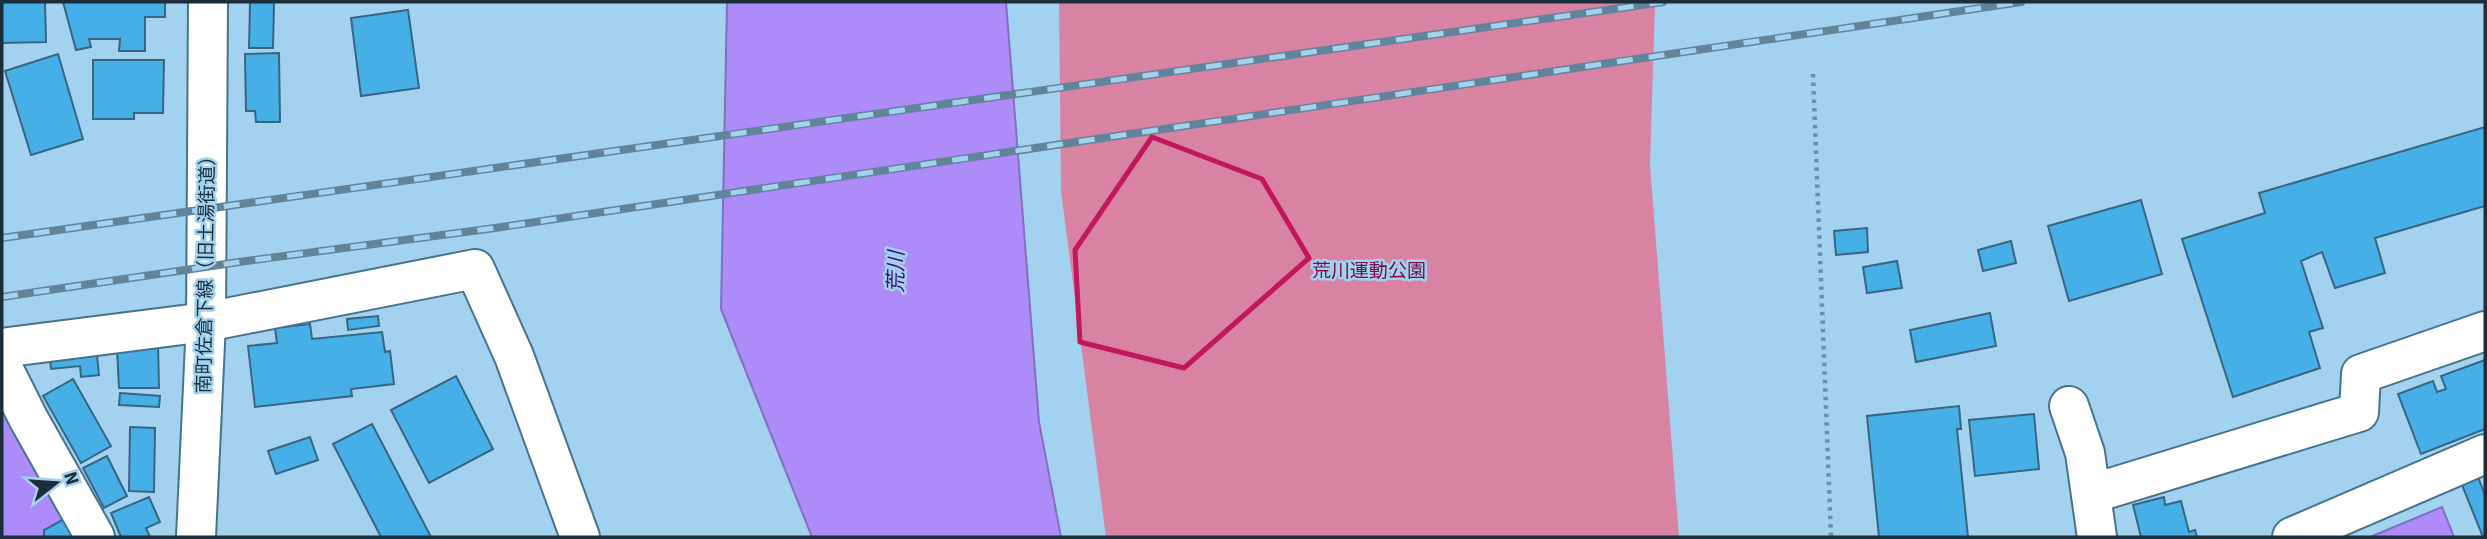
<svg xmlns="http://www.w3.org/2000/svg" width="2487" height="539" font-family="'Source Sans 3','Noto Sans JP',sans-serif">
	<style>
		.green { fill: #d983a3 }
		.water { fill: #ad8bf8; stroke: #816fbf; stroke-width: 2 }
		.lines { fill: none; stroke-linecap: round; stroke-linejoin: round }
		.river { stroke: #ad8bf8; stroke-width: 70 }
		.building { fill: #47afe8; stroke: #386580; stroke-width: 2 }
		.minor-casing { stroke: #46738e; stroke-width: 42 }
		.tertiary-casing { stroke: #46738e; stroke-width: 42 }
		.path { stroke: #6b90a6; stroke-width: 4.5; stroke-dasharray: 3.5 5; stroke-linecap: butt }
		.minor { stroke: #fff; stroke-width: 38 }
		.tertiary { stroke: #fff; stroke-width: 38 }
		.rail-casing { stroke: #62849a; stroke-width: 8 }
		.rail { stroke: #a2d2f0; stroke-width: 5; stroke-dasharray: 16; stroke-linecap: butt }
		.marked { fill: none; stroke: #c2185b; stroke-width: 5; stroke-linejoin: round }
		.labels { text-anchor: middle; stroke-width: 5; stroke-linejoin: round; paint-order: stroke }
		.street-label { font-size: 19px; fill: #1b2e3a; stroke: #a2d2f0 }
		.park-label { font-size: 19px; fill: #7b0a45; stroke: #a2d2f0 }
		.water-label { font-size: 21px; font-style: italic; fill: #3b0f70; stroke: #a2d2f0 }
	</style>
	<rect width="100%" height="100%" fill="#a2d2f0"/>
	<polygon class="green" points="1059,2 1655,2 1650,165 1679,537 1106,537 1061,191"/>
	<g class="water">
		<polygon points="727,2 1006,2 1039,422 1061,537 812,537 721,309"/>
		<polygon points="2442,507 2454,537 2370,537"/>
	</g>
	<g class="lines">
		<polyline class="river" points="2,417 26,470 28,537"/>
	</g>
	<g class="building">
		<polygon points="2,2 45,2 46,42 2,43"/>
		<polygon points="63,2 165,2 165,17 145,17 145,51 119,51 120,39 89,39 91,47 76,50"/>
		<polygon points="250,2 274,2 273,48 249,48"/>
		<polygon points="408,10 419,88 361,96 351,18"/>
		<polygon points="279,53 280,122 256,122 255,111 246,111 245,54"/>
		<polygon points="58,54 83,139 31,155 5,71"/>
		<polygon points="93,60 164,60 163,113 134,113 134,119 93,119"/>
		<polygon points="2485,127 2485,206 2375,238 2385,273 2335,288 2322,252 2301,261 2323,328 2309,332 2320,368 2233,397 2182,239 2265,213 2259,193"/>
		<polygon points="2141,200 2162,274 2069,301 2048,226"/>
		<polygon points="1867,228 1868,252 1836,255 1834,231"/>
		<polygon points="2011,241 2016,263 1983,271 1978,250"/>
		<polygon points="1897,261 1902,288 1867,293 1863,267"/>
		<polygon points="1990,313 1996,346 1916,362 1910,330"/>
		<polygon points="378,316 379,326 348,330 347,319"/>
		<polygon points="310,324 312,339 382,332 385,352 390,351 394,384 351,389 352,396 255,407 248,346 277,343 275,328"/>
		<polygon points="158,343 159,388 119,388 117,349"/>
		<polygon points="96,345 99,375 81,377 80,366 51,369 49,350"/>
		<polygon points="2485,360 2485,429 2421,454 2398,394 2433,381 2437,392 2446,389 2441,376"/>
		<polygon points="456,376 493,449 429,483 391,410"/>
		<polygon points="73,379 111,446 81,463 43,396"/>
		<polygon points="120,393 160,396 159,407 119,405"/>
		<polygon points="1959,406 1961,429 1957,429 1968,537 1879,537 1867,416"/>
		<polygon points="2034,414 2039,469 1975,476 1969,420"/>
		<polygon points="372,424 431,537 381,537 333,444"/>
		<polygon points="130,427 155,428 154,492 129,491"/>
		<polygon points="310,437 318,460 276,474 268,451"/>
		<polygon points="107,456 127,496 104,508 83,468"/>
		<polygon points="2477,474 2485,496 2485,537 2483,537 2460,480"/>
		<polygon points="149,497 160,522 146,528 150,537 121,537 111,513"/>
		<polygon points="2164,497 2165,505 2181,501 2189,532 2195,530 2197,537 2141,537 2133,505"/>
		<polygon points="64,519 74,537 44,537 44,530"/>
	</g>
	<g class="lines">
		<defs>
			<g id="minor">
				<polyline points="2,348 206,322 475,269 514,356 580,537"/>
				<polyline points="2,366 28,418 95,537"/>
				<polyline points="2069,406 2085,453 2097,537"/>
				<polyline points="2091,494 2359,412 2361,374 2485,331"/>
				<polyline points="2292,537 2485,454"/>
			</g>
			<polyline id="tertiary" points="196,537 206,322 208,2"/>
		</defs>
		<use href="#minor" class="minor-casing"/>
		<use href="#tertiary" class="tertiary-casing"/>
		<polyline class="path" points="1813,74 1831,537"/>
		<use href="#minor" class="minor"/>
		<use href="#tertiary" class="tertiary"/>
		<defs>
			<g id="rail">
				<polyline points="2,238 1663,2"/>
				<polyline points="2,297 246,261 495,228 2021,2"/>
			</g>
		</defs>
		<use href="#rail" class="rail-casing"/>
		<use href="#rail" class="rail"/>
	</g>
	<path class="marked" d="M1152,137L1262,179L1309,258L1184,368L1080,342L1075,250Z"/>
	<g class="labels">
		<g class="street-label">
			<text transform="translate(205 270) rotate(-89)" y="7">南町佐倉下線（旧土湯街道）</text>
		</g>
		<g class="park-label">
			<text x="1369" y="277">荒川運動公園</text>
		</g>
		<g class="water-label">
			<text transform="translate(896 272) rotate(-89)" y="7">荒川</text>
		</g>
	</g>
	<rect width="2487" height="539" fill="none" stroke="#1b2e3a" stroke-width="7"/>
	<g transform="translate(56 483) rotate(73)" stroke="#a2d2f0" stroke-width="5" paint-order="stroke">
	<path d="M0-5L12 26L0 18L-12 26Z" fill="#1b2e3a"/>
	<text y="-10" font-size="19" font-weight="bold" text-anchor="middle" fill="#1b2e3a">N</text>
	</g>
</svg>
